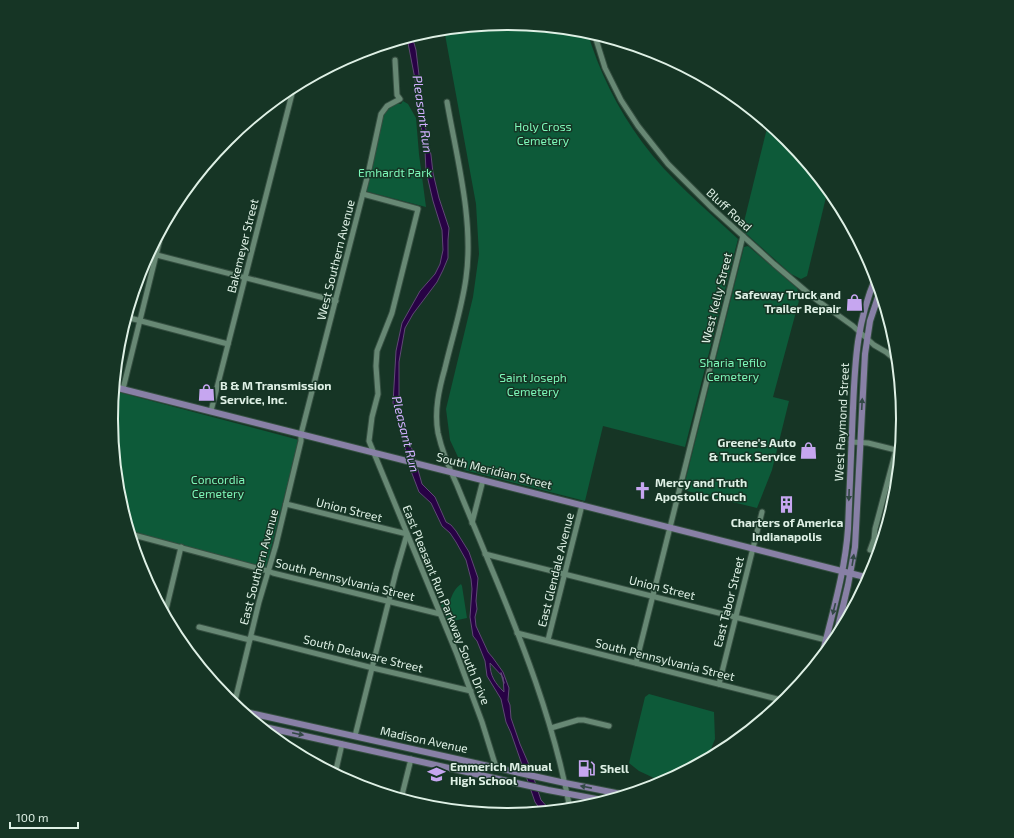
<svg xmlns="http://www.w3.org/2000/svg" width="1014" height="838" font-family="'Exo 2',sans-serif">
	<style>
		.green { fill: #0d5a39 }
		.water { fill: #280245; stroke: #5f4975; fill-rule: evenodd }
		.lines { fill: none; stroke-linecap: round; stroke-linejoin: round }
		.stream { stroke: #5f4975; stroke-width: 1.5 }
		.minor-casing { stroke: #354f41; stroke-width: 7 }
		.major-casing { stroke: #354f41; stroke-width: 8 }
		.minor { stroke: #678874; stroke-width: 5 }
		.major { stroke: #8880a6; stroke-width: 6 }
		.oneway { fill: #324845 }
		.labels { text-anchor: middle; stroke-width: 3; stroke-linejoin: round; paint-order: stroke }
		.park-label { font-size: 12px; fill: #7df8b9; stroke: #163525 }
		.street-label { font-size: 12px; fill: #def0e5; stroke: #163525 }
		.poi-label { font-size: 12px; font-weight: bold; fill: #def0e5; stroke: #163525; text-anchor: start }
		.water-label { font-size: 13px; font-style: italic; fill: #d2b0ff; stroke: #163525 }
		.rim { fill: none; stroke: #def0e5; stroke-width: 2 }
	</style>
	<rect width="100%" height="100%" fill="#163525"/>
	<g class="green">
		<path d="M507,23L587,31C599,71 617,108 642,142C669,179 705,208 738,239L685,447L603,426L585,501L464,470L450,440L446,409L473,297L479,254L476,204L444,29Z"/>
		<polygon points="403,101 408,104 416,118 419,154 426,207 365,191 381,118 385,108 395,103 401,104"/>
		<polygon points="768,124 787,139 828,189 807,276 801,279 791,274 742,230"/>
		<polygon points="748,246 797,288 800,297 773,397 789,401 772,470 757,508 683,490 744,247"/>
		<polygon points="114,391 299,440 266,568 129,531 119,496 111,419"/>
		<path d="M461,584L462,586L467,618L448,622L441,605L450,601C452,595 455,588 461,584Z"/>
		<polygon points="649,694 714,712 715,739 707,759 668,780 654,778 639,771 629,763 645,697"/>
	</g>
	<path class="water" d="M412,36L416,50L425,125L431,155L433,173L439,198L449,228L448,240V258L443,270L437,282L413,314L405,328L399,362V403L408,438L413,452L422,484L435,497L446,522L451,525L456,531L469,552L478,578L476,601L477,609L475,617L476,626L488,652L493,658L503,672L509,688L508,700L510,705L511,718L520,744L530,767L541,800L551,811L542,812L535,802L511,733L506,722L501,699L487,676L485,661L477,641L473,636L470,617L472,589L471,579L466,560L456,542L450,533L442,526L431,503L419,492L411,471L393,403L396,351L402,323L420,291L435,274L440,264L443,250L442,230L433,201L426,171L425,151L419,113L415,79L407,38ZM490,663L503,677L504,692C495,683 490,676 490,663Z"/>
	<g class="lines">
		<polyline class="stream" points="501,673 504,683"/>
		<defs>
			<g id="minor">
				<polyline points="594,33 605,68 621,100 638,126 668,164 713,209 774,264 814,298 853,326 874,345 886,352 897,361"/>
				<path d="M447,102C457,159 474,221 466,278C462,308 452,338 445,368C439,389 434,411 438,433C442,451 449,468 457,485C467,510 478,535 488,560C522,641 554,722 570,809"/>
				<polyline points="363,194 418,209 392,313 377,351 376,366 378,394 372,417 369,441 456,652 482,722 496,767"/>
				<polyline points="149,253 336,301"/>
				<polyline points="126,317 228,344"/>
				<polyline points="123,389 163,227"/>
				<polyline points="211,411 294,86"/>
				<polyline points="851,442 868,443 896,450 875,529 874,539 870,550"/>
				<polyline points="286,504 407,534 396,572 355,736"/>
				<polyline points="472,523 483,480"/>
				<polyline points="130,534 268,571 273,573 440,614"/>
				<polyline points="485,554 834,642"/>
				<polyline points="165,614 181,547"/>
				<polyline points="199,627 250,640"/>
				<polyline points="517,633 785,701"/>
				<polyline points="251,637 373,668 471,691"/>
				<polyline points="548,640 582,505"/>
				<polyline points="636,663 743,236"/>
				<polyline points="719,684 762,512"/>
				<polyline points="234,705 259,602 276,545 301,441 301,434 368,174 381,114 387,106 400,99 397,95 395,60"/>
				<polyline points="551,728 578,720 584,720 609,726"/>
				<polyline points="335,774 342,744"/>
				<polyline points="401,799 411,759"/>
			</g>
			<g id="major">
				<polyline points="114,387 869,578"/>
				<polyline points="835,640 848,585 855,547 865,354 870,321 880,291"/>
				<path d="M822,656C832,614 845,572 848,529C850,488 851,448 853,408C855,360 857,321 876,277"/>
				<polyline points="241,711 565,783 626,795"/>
				<polyline points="260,726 548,790 607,801"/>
			</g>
		</defs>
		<use href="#minor" class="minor-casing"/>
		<use href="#major" class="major-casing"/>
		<use href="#minor" class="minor"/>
		<use href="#major" class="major"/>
	</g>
	<defs><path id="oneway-solid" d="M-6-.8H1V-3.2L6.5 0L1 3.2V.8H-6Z"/></defs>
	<g class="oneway">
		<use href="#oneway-solid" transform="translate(862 404) rotate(-87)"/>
		<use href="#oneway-solid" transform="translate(849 495) rotate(92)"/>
		<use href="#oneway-solid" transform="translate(853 560) rotate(-81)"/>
		<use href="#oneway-solid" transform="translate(834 609) rotate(104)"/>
		<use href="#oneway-solid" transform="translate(298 734) rotate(12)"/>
		<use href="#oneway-solid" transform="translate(586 787) rotate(-169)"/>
	</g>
	<defs>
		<symbol id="shop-bare" viewBox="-9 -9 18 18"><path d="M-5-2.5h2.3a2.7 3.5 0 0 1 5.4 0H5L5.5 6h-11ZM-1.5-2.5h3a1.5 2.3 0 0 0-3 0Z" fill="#c6a6f0" stroke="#163525" stroke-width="2.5" paint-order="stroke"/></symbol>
		<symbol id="church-bare" viewBox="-9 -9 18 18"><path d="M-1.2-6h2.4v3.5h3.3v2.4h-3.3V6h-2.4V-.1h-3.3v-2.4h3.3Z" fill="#c6a6f0" stroke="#163525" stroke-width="2.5" paint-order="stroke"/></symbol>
		<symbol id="building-bare" viewBox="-9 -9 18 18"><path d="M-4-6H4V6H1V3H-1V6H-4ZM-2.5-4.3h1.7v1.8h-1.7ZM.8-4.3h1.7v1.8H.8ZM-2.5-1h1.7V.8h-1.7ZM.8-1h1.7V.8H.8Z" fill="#c6a6f0" stroke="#163525" stroke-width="2.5" paint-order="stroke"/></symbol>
		<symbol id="fuel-bare" viewBox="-9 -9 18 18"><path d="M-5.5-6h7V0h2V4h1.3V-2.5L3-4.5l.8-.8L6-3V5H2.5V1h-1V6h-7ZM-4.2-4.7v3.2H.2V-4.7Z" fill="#c6a6f0" stroke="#163525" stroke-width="2.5" paint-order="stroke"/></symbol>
		<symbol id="school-bare" viewBox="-9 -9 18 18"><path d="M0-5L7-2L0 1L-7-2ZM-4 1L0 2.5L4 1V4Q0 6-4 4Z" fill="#c6a6f0" stroke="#163525" stroke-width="2.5" paint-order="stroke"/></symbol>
	</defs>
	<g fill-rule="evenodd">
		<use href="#shop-bare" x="842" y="290" width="25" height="25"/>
		<use href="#shop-bare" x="194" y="380" width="25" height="25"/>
		<use href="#shop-bare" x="796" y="438" width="25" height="25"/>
		<use href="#church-bare" x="630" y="478" width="25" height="25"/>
		<use href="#building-bare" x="774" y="492" width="25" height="25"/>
		<use href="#fuel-bare" x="574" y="756" width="25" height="25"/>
		<use href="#school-bare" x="424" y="762" width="25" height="25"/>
	</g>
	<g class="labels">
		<g class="park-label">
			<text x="543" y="131">Holy Cross<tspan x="543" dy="14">Cemetery</tspan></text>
			<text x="395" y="177">Emhardt Park</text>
			<text x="733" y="367">Sharia Tefilo<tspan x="733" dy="14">Cemetery</tspan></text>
			<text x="533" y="382">Saint Joseph<tspan x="533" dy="14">Cemetery</tspan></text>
			<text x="218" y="484">Concordia<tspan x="218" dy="14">Cemetery</tspan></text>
		</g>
		<g class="street-label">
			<text transform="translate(729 210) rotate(43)" y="4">Bluff Road</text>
			<text transform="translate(243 246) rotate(-76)" y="4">Bakemeyer Street</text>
			<text transform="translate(336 260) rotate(-76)" y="4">West Southern Avenue</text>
			<text transform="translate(717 298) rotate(-76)" y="4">West Kelly Street</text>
			<text transform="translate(842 422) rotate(-87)" y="4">West Raymond Street</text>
			<text transform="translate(494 471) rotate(14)" y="4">South Meridian Street</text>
			<text transform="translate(349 510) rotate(14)" y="4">Union Street</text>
			<text transform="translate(259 567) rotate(-75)" y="4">East Southern Avenue</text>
			<text transform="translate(556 570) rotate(-76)" y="4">East Glendale Avenue</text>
			<text transform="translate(345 580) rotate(14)" y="4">South Pennsylvania Street</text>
			<text transform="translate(662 588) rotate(14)" y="4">Union Street</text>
			<text transform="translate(729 602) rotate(-76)" y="4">East Tabor Street</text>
			<text transform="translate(446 605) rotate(68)" y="4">East Pleasant Run Parkway South Drive</text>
			<text transform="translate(363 654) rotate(14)" y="4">South Delaware Street</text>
			<text transform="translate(665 660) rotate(14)" y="4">South Pennsylvania Street</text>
			<text transform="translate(424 740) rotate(12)" y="4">Madison Avenue</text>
		</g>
		<g class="poi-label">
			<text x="841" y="299" text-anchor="end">Safeway Truck and<tspan x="841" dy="14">Trailer Repair</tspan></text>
			<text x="220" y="390">B &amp; M Transmission<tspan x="220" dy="14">Service, Inc.</tspan></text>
			<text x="796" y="447" text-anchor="end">Greene's Auto<tspan x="796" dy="14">&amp; Truck Service</tspan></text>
			<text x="655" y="487">Mercy and Truth<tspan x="655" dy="14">Apostolic Chuch</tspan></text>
			<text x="787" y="527" text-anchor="middle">Charters of America<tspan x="787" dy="14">Indianapolis</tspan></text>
			<text x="450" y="771">Emmerich Manual<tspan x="450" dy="14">High School</tspan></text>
			<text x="600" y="773">Shell</text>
		</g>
		<g class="water-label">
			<text transform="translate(423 114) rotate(82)" y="5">Pleasant Run</text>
			<text transform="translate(406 434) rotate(76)" y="5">Pleasant Run</text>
		</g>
	</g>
	<path d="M0 0H1014V838H0ZM118 419a389 389 0 1 1 778 0a389 389 0 1 1-778 0Z" fill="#163525" fill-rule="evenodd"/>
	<path class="rim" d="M118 419a389 389 0 1 1 778 0a389 389 0 1 1-778 0Z"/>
	<path d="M10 822v6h68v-6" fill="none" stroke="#def0e5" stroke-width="2"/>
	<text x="16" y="822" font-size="12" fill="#def0e5" stroke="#163525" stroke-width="3" paint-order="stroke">100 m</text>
</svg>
